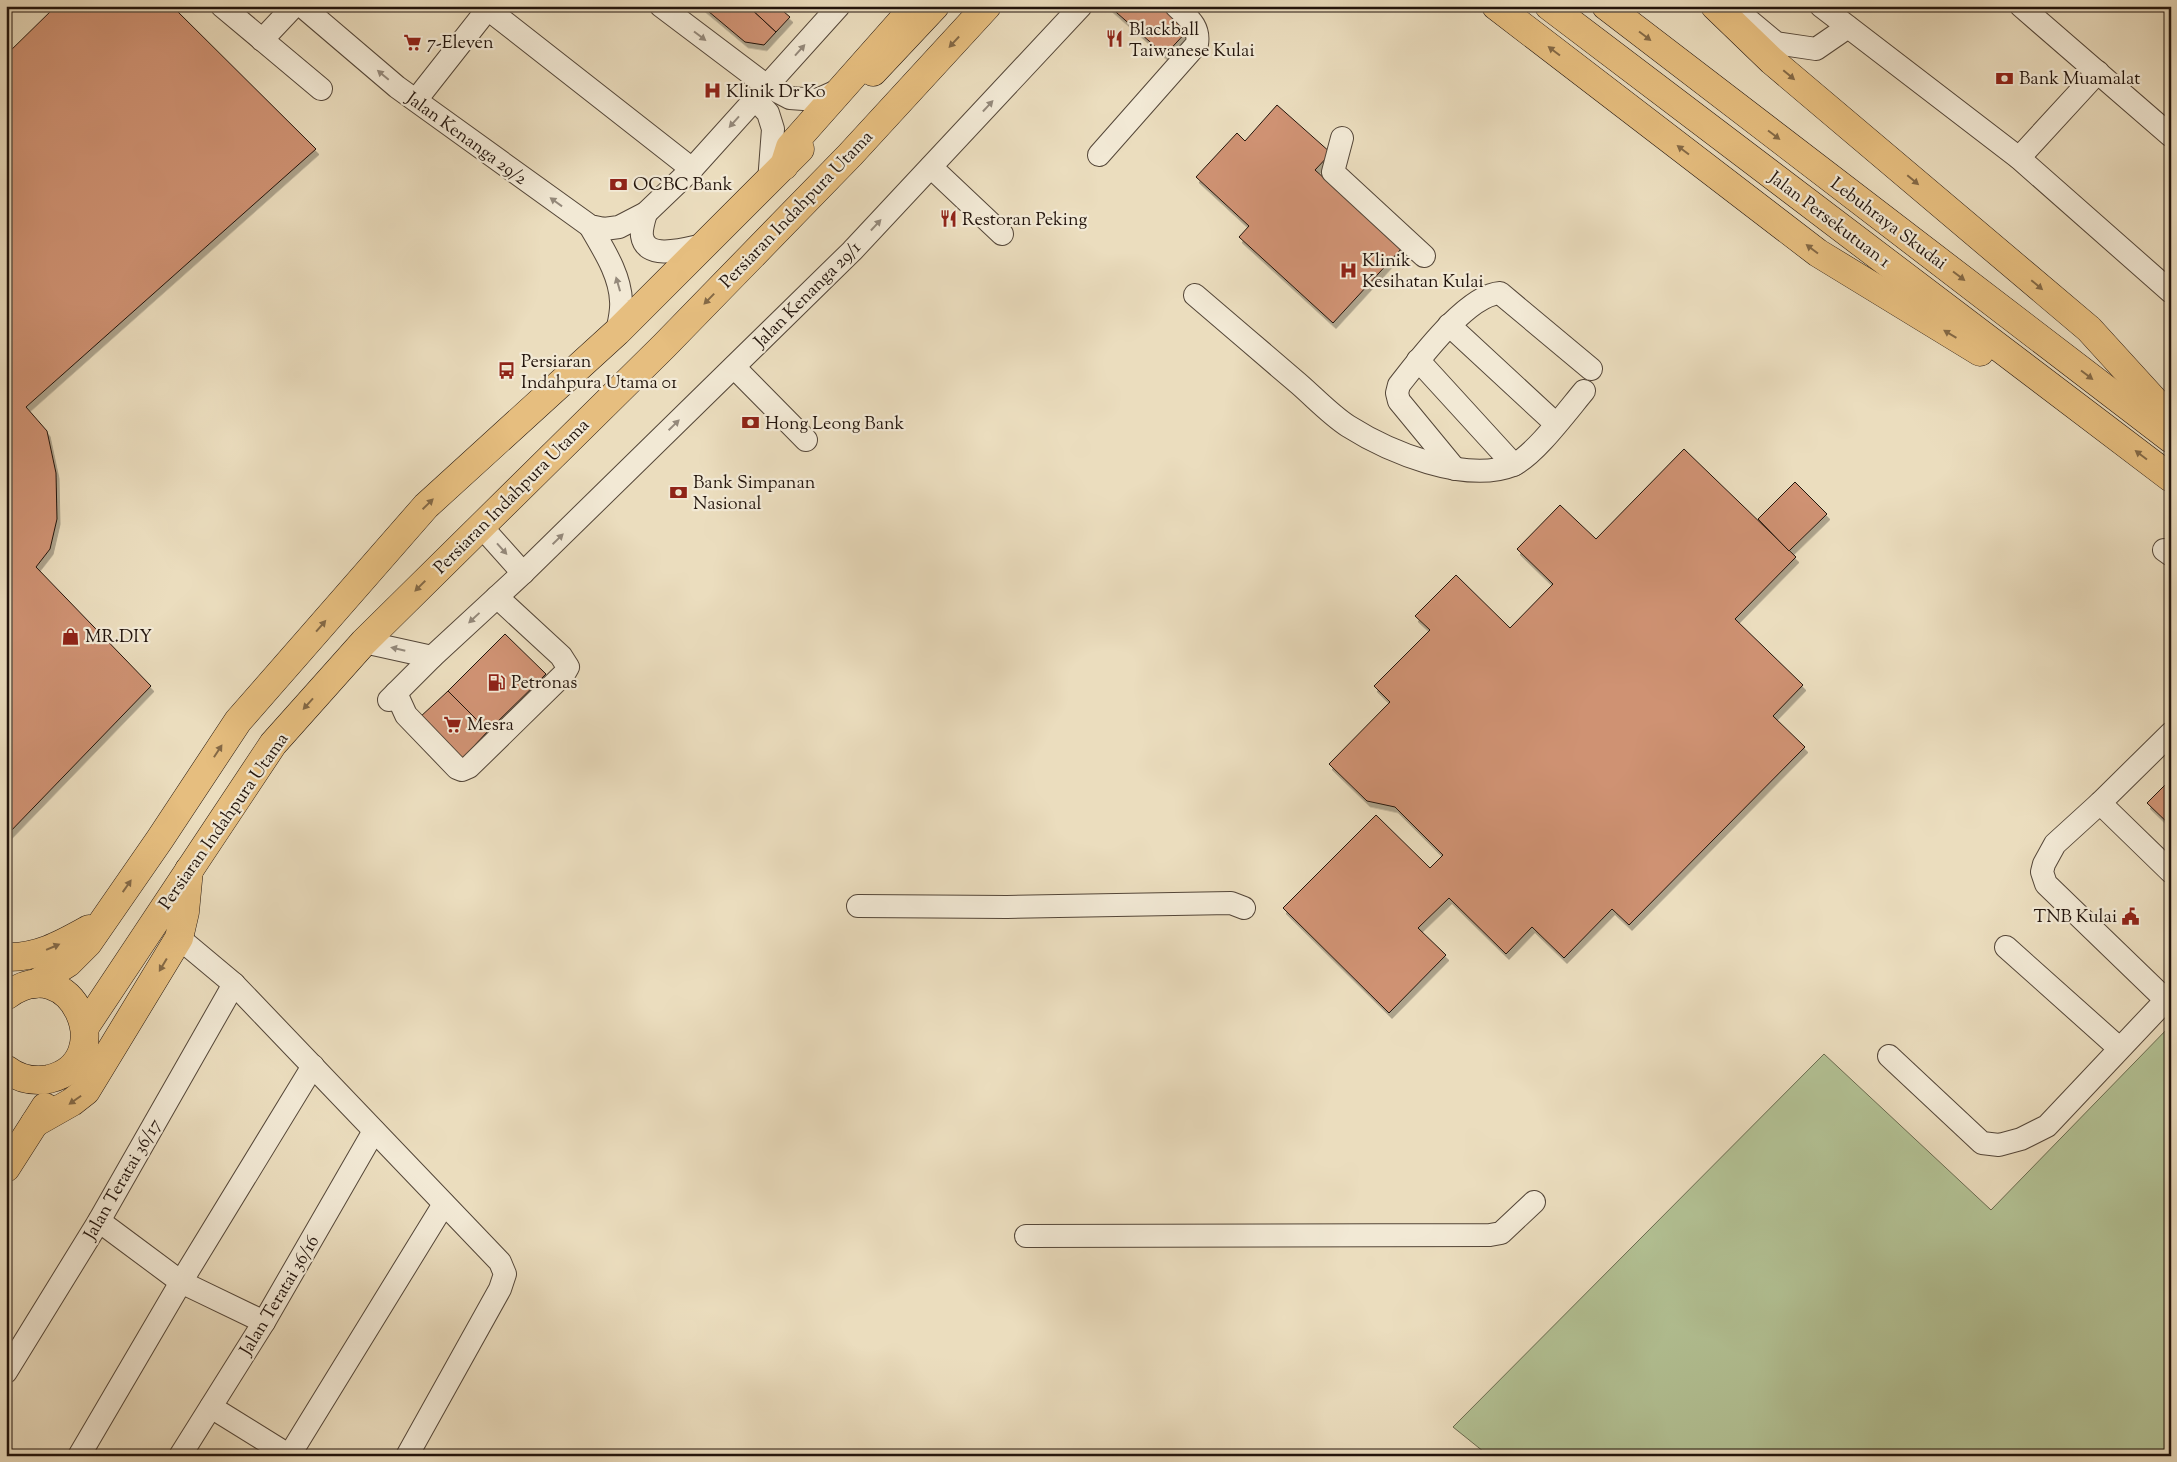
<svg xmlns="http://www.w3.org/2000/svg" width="2177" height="1462" font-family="'Sorts Mill Goudy',serif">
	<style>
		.green { fill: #b3c295; stroke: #6a6b50 }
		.building { fill: #cf9273; stroke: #22140c; filter: url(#shadow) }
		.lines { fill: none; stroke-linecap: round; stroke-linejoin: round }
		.minor-casing { stroke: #544638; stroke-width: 24 }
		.major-casing { stroke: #22140c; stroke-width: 29 }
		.highway-casing { stroke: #22140c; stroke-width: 29 }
		.minor { stroke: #f2e9d5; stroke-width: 22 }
		.major { stroke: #e6be7f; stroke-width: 28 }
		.highway { stroke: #e6be7f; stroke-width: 28 }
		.oneway { fill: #94897b }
		.oneway2 { fill: #846946 }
		.labels { text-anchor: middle; stroke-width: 4.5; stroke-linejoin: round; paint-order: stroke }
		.poi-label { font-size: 18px; fill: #22140c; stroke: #f2e9d5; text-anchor: start }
		.street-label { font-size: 18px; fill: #22140c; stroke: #f2e9d5 }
	</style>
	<defs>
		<filter id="shadow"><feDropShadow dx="3" dy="5.5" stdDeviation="0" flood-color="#0004"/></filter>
	</defs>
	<rect width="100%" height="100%" fill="#ebddbe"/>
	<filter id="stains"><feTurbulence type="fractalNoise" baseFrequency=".004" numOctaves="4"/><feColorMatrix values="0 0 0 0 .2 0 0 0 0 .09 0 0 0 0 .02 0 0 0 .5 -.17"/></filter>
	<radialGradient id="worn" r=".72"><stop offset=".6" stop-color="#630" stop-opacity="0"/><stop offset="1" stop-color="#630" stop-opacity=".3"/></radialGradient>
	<polygon class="green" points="2171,1025 2171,1456 1489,1456 1453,1427 1824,1054 1991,1210"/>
	<g class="building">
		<polygon points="56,6 172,6 316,149 26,407 47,431 56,473 57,519 50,549 36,567 151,686 6,836 6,55"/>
		<polygon points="702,6 748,6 776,32 764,45 745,42"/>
		<polygon points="748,6 777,6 790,17 776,32"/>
		<polygon points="1109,6 1163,6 1188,30 1165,55"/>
		<polygon points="1277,105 1331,153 1315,170 1402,248 1333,323 1239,237 1249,226 1196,177 1237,133 1245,141"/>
		<polygon points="1684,449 1796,557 1735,619 1803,685 1773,716 1805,747 1629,925 1612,909 1564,958 1532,927 1506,954 1449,898 1418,928 1446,955 1389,1013 1283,908 1376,815 1430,868 1443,855 1395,807 1367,801 1329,764 1390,702 1374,686 1430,630 1415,616 1456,575 1510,628 1553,584 1517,549 1560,505 1596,539"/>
		<polygon points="1795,482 1827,514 1789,551 1758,519"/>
		<polygon points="505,634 546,674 488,731 448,691"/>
		<polygon points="448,691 488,731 461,760 419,718"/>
		<polygon points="2171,779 2171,826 2147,803"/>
	</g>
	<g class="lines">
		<defs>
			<g id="minor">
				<polyline points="222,6 321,89"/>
				<polyline points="302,6 397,87 590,226 604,229 619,227 646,213 692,169 839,6"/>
				<polyline points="484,6 692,169"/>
				<polyline points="661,6 767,86 790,98 817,100 837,91"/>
				<polyline points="1821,6 2019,158 2171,292"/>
				<polyline points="2021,6 2171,136"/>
				<polyline points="1734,8 1776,43 1816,49 1848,27"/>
				<polyline points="262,40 294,6"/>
				<polyline points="755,99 768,113 773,129 769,182"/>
				<polyline points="416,100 490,6"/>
				<polyline points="1342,138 1333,172 1424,256"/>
				<path d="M1099,155L1197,44C1200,26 1188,18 1176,6"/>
				<polyline points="2019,158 2098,72"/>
				<polyline points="931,167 1002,234"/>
				<path d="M646,213C644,220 641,229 642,236C646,263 691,247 708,244"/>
				<path d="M590,226C603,249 620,274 621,301C622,311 619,322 617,332"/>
				<path d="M1195,295C1230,325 1264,354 1299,384C1315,398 1331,415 1348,426C1389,452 1466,484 1513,465C1534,456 1568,410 1584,391"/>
				<polyline points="1449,325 1556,424"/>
				<polyline points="1418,360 1514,465"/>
				<polyline points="734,367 806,440"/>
				<path d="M1455,469L1399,401L1397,393L1399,385C1419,360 1467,295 1500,293L1591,369"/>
				<polyline points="480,525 523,573"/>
				<polyline points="2164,550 2171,555"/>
				<polyline points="364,642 432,657"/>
				<polyline points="396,693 406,715 457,768 462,770 469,767 564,674 568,667 561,656 497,597"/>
				<polyline points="389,700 432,657 523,573 852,251 1081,6"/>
				<polyline points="2100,803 2171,872"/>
				<polyline points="858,906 1007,907 1231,903 1244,908"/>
				<polyline points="179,938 234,984 500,1262 505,1274 500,1289 407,1456"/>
				<polyline points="2006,947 2119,1048"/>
				<polyline points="1889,1056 1982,1143 1999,1145 2021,1139 2047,1126 2166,1000 2046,884 2042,872 2044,864 2055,844 2100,803 2171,733"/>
				<polyline points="99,1221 181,1282 264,1322"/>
				<polyline points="1026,1236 1490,1235 1501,1233 1534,1202"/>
				<polyline points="6,1372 99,1221 234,984"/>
				<polyline points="211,1407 290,1456"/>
				<polyline points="79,1456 181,1282 313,1066"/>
				<polyline points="180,1456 264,1322 374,1131"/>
				<polyline points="289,1456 444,1204"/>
			</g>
			<g id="major">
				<polyline points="873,72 935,6"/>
				<path d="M6,957C38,958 62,944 89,929"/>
				<polyline points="35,984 68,963 88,943 160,839 238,721 426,506 617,332 800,149"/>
				<path d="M6,996C72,946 121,1062 49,1079C33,1082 19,1079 6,1069"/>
				<polyline points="85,1027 273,744 364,642 664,346 850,155 987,6"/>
				<polyline points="35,1123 72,1102 86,1091 179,938 185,912 189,870"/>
				<polyline points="6,1168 45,1107"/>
			</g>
			<g id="highway">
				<polyline points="1496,6 1818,253 1980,352"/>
				<polyline points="1549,6 2171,478"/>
				<polyline points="1606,6 2171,439"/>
				<polyline points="1715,6 1772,61 2089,329 2171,419"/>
				<polyline points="784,166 790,147 915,6"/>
			</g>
		</defs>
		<use href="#minor" class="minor-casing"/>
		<use href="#major" class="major-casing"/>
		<use href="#highway" class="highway-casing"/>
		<use href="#minor" class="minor"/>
		<use href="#major" class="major"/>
		<use href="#highway" class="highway"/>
	</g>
	<defs><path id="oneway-solid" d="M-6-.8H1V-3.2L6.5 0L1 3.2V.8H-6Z" transform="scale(1.25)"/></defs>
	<g class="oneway">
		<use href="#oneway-solid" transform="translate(700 36) rotate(37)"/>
		<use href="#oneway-solid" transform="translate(800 50) rotate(-48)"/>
		<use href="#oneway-solid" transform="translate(383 75) rotate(-140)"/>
		<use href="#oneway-solid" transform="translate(988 106) rotate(-47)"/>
		<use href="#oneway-solid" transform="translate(734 122) rotate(132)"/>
		<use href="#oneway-solid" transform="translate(556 202) rotate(-144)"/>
		<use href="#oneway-solid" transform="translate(876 225) rotate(-47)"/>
		<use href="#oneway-solid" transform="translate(618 284) rotate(-106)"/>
		<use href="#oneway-solid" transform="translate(674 425) rotate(-44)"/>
		<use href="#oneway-solid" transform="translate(558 539) rotate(-44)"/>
		<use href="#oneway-solid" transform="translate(502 549) rotate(48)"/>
		<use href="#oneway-solid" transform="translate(474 618) rotate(137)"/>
		<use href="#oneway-solid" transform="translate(398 649) rotate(-167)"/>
	</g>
	<g class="oneway2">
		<use href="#oneway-solid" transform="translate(1645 36) rotate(37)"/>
		<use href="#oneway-solid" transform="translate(954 42) rotate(133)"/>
		<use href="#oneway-solid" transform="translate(1554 51) rotate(-143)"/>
		<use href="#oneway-solid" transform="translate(1789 75) rotate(40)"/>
		<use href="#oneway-solid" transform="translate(1774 135) rotate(37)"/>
		<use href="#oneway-solid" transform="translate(1683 150) rotate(-143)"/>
		<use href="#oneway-solid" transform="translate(1913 180) rotate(40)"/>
		<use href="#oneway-solid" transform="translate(1812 249) rotate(-143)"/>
		<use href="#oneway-solid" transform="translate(1959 276) rotate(37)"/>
		<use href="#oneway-solid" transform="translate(2037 285) rotate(40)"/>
		<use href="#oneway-solid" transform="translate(709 299) rotate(134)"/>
		<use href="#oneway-solid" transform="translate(1950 334) rotate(-149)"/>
		<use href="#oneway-solid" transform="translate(2087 375) rotate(37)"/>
		<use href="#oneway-solid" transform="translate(2141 455) rotate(-143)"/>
		<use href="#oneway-solid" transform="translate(428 504) rotate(-44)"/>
		<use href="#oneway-solid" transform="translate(420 586) rotate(135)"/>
		<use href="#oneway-solid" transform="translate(321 626) rotate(-49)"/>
		<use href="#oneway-solid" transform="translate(308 704) rotate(132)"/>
		<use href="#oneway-solid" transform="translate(218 751) rotate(-57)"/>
		<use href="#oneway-solid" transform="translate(127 886) rotate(-55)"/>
		<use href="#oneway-solid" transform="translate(53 947) rotate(-23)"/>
		<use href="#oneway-solid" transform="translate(163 965) rotate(121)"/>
		<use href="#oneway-solid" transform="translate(75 1100) rotate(145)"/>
	</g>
	<defs>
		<symbol id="restaurant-bare" viewBox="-9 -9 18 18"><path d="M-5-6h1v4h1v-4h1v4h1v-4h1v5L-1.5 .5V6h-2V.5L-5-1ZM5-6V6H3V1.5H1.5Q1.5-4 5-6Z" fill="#8f2418" stroke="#f2e9d5" stroke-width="2.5" paint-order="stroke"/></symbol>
		<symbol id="supermarket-bare" viewBox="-9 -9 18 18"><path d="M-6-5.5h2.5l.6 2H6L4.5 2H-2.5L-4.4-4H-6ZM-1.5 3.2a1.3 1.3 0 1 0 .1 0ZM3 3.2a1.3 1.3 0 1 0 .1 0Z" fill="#8f2418" stroke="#f2e9d5" stroke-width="2.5" paint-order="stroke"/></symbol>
		<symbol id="bank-bare" viewBox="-9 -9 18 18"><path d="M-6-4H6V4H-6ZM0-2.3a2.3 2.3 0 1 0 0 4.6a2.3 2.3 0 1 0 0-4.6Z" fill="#8f2418" stroke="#f2e9d5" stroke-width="2.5" paint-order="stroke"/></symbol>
		<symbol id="hospital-bare" viewBox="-9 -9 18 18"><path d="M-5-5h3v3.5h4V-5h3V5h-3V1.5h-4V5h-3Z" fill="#8f2418" stroke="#f2e9d5" stroke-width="2.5" paint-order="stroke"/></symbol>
		<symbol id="bus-bare" viewBox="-9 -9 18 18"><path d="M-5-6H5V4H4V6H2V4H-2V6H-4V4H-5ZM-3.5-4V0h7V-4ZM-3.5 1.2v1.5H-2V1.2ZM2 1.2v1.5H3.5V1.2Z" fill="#8f2418" stroke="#f2e9d5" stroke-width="2.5" paint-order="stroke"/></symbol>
		<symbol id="shop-bare" viewBox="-9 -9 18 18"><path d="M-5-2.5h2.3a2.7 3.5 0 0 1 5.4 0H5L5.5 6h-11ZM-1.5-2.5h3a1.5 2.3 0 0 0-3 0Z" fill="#8f2418" stroke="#f2e9d5" stroke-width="2.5" paint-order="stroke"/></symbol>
		<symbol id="fuel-bare" viewBox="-9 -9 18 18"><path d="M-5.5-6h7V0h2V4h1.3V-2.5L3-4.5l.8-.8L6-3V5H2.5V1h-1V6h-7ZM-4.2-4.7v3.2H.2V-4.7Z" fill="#8f2418" stroke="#f2e9d5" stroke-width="2.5" paint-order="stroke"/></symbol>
		<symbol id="civic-bare" viewBox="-9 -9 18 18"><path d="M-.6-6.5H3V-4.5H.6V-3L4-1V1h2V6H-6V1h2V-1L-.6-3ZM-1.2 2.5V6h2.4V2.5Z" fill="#8f2418" stroke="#f2e9d5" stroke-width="2.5" paint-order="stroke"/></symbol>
	</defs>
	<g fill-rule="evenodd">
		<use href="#restaurant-bare" x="1102" y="26" width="25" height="25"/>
		<use href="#supermarket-bare" x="400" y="30" width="25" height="25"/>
		<use href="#bank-bare" x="1992" y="66" width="25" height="25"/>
		<use href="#hospital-bare" x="700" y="78" width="25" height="25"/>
		<use href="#bank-bare" x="606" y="172" width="25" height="25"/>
		<use href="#restaurant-bare" x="936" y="206" width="25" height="25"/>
		<use href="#hospital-bare" x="1336" y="258" width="25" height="25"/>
		<use href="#bus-bare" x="494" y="358" width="25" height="25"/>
		<use href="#bank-bare" x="738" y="410" width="25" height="25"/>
		<use href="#bank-bare" x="666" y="480" width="25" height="25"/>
		<use href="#shop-bare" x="58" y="624" width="25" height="25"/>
		<use href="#fuel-bare" x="484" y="670" width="25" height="25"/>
		<use href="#supermarket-bare" x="440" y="712" width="25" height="25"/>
		<use href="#civic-bare" x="2118" y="904" width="25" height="25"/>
	</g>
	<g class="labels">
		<g class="poi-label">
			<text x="1129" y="35">Blackball<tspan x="1129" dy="21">Taiwanese Kulai</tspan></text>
			<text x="427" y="48">7-Eleven</text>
			<text x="2019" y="84">Bank Muamalat</text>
			<text x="726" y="97">Klinik Dr Ko</text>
			<text x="633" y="190">OCBC Bank</text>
			<text x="962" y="225">Restoran Peking</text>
			<text x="1362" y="266">Klinik<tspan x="1362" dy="21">Kesihatan Kulai</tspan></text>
			<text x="521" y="367">Persiaran<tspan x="521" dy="21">Indahpura Utama 01</tspan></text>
			<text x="765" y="429">Hong Leong Bank</text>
			<text x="693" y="488">Bank Simpanan<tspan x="693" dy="21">Nasional</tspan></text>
			<text x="85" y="642">MR.DIY</text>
			<text x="511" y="688">Petronas</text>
			<text x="467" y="730">Mesra</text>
			<text x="2117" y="922" text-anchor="end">TNB Kulai</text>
		</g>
		<g class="street-label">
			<text transform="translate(467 138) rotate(36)" y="6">Jalan Kenanga 29/2</text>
			<text transform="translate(796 209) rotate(-46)" y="6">Persiaran Indahpura Utama</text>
			<text transform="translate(1830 219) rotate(37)" y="6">Jalan Persekutuan 1</text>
			<text transform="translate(1889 223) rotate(37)" y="6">Lebuhraya Skudai</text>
			<text transform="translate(807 294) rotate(-45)" y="6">Jalan Kenanga 29/1</text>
			<text transform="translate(511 496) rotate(-45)" y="6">Persiaran Indahpura Utama</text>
			<text transform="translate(223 821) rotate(-55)" y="6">Persiaran Indahpura Utama</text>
			<text transform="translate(122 1179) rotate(-60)" y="6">Jalan Teratai 36/17</text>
			<text transform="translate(279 1295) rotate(-59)" y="6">Jalan Teratai 36/16</text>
		</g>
	</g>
	<rect width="2177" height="1462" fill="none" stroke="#ebddbe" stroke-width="25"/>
	<rect x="8" y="8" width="2162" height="1447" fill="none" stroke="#22140c" stroke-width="2.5"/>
	<rect x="12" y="12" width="2152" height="1437" fill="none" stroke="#22140c"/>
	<rect width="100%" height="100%" filter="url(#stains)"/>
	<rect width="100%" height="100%" fill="url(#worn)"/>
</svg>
